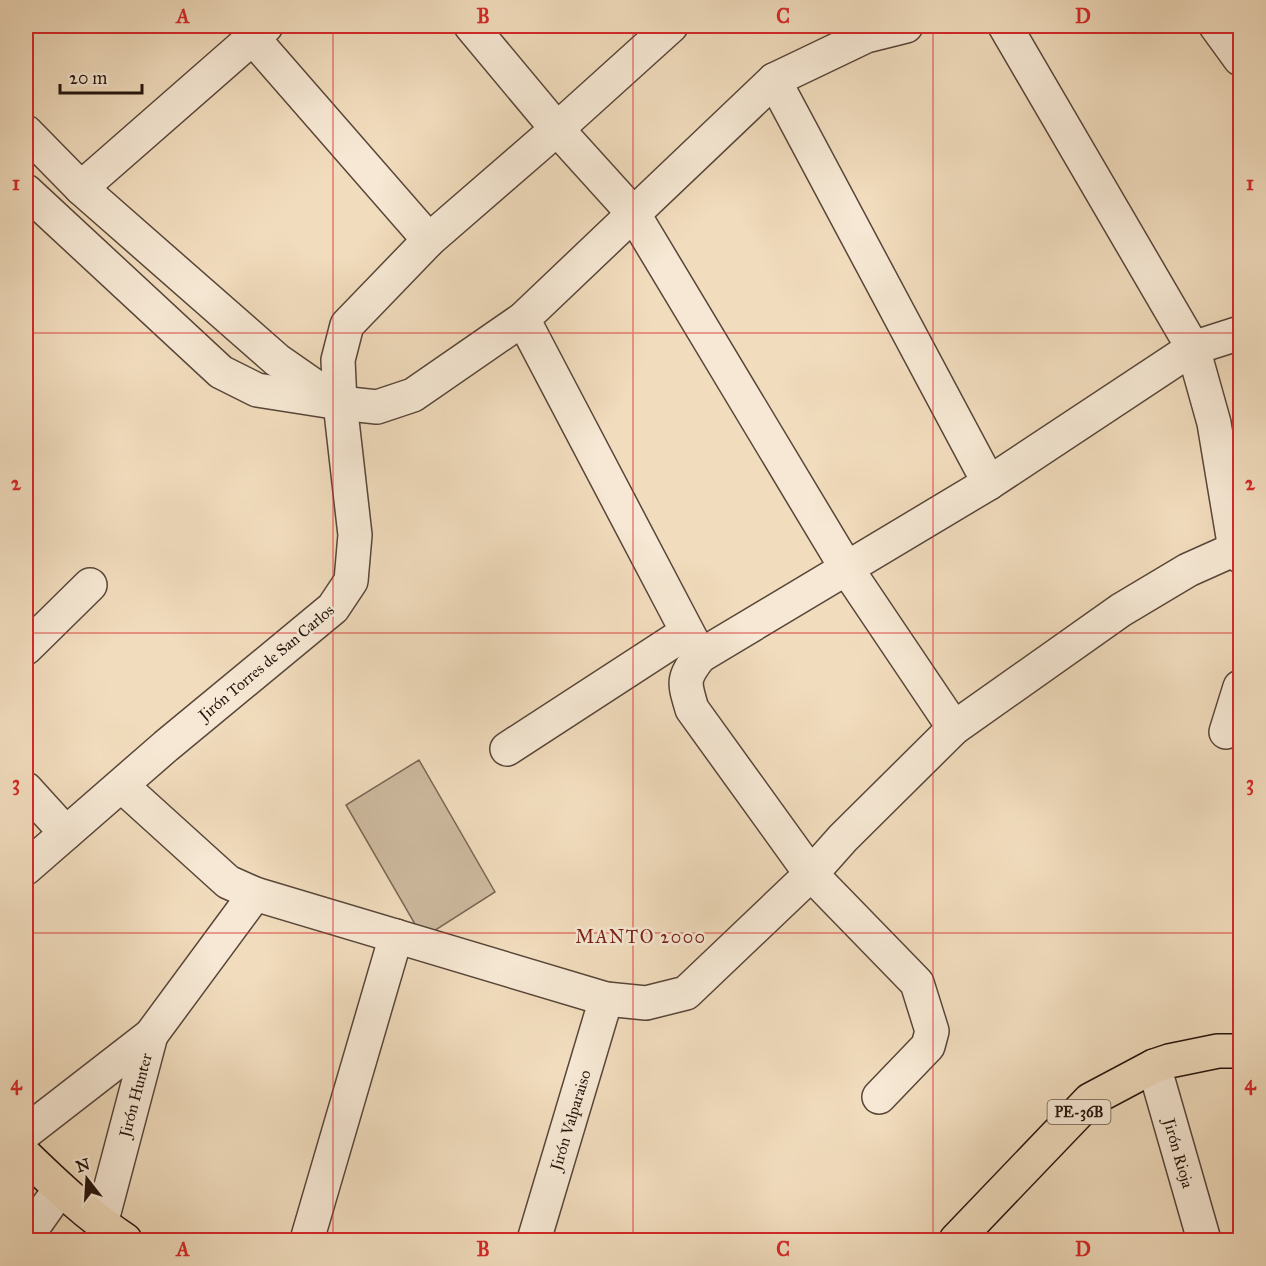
<svg xmlns="http://www.w3.org/2000/svg" width="1266" height="1266" font-family="'IM FELL Great Primer',serif">
	<style>
		.green { fill: #ceba9f; stroke: #7a6756; stroke-width: 1.5 }
		.lines { fill: none; stroke-linecap: round; stroke-linejoin: round }
		.minor-casing { stroke: #584639; stroke-width: 36 }
		.highway-casing { stroke: #25140d; stroke-width: 36 }
		.minor { stroke: #f6e8d4; stroke-width: 33 }
		.highway { stroke: #f1dcbd; stroke-width: 33 }
		.grid { fill: none; stroke: #d62828; stroke-width: 1.5; stroke-opacity: 0.55 }
		.labels { text-anchor: middle; stroke-width: 5; stroke-linejoin: round; paint-order: stroke }
		.shield { fill: #f6e8d4; stroke: #645449; stroke-width: 1.5 }
		.shield-label { font-size: 15px; font-weight: bold; fill: #25140d }
		.street-label { font-size: 16px; fill: #25140d; stroke: #f6e8d4 }
		.neighbourhood-label { font-size: 18px; letter-spacing: 1.5px; fill: #7a1f14; stroke: #f6e8d4 }
		.neatline { fill: none; stroke: #d62828; stroke-width: 2 }
		.grid-label { font-size: 20px; text-anchor: middle; font-weight: bold; fill: #d62828 }
	</style>
	<rect width="100%" height="100%" fill="#f1dcbd"/>
	<filter id="stains"><feTurbulence type="fractalNoise" baseFrequency=".00333" numOctaves="4"/><feColorMatrix values="0 0 0 0 .2 0 0 0 0 .09 0 0 0 0 .02 0 0 0 .5 -.17"/></filter>
	<radialGradient id="worn" r=".72"><stop offset=".6" stop-color="#630" stop-opacity="0"/><stop offset="1" stop-color="#630" stop-opacity=".3"/></radialGradient>
	<polygon class="green" points="419,760 495,892 423,938 346,805"/>
	<g class="lines">
		<defs>
			<g id="minor">
				<polyline points="471,26 557,129 633,213 847,569 954,728"/>
				<polyline points="1005,26 1193,348 1214,423 1235,549"/>
				<polyline points="1216,26 1240,59"/>
				<polyline points="252,37 429,240"/>
				<polyline points="774,80 989,483"/>
				<polyline points="26,132 81,188 277,360 333,399"/>
				<polyline points="81,188 266,26"/>
				<polyline points="26,191 221,372 257,390 340,403 377,407 413,395 523,319 774,80 866,36 906,26"/>
				<path d="M523,319L700,656C682,679 684,682 692,709L811,874L917,983L932,1031L928,1046L879,1097"/>
				<polyline points="26,648 90,585"/>
				<polyline points="700,656 989,483 1193,348 1240,333"/>
				<polyline points="1226,732 1240,687"/>
				<polyline points="507,749 687,632"/>
				<polyline points="122,786 228,882 255,894 606,999 646,1003 686,993 811,874 843,838 954,728 1121,610 1188,570 1235,549 1240,556"/>
				<polyline points="26,789 66,833"/>
				<polyline points="26,868 166,746 333,608 351,581 355,535 340,403 338,360 347,325 429,240 557,129 671,26"/>
				<polyline points="1154,1066 1204,1240"/>
				<polyline points="26,1132 151,1035 255,894"/>
				<polyline points="101,1224 151,1035"/>
				<polyline points="26,1237 60,1189"/>
				<polyline points="307,1240 396,936"/>
				<polyline points="534,1240 606,999"/>
			</g>
			<g id="highway">
				<path d="M26,1156C57,1186 89,1216 125,1240"/>
				<polyline points="956,1240 1090,1100 1154,1066 1169,1061 1218,1051 1240,1051"/>
			</g>
		</defs>
		<use href="#minor" class="minor-casing"/>
		<use href="#highway" class="highway-casing"/>
		<use href="#minor" class="minor"/>
		<use href="#highway" class="highway"/>
	</g>
	<path class="grid" d="M333,26V1240M633,26V1240M933,26V1240M26,333H1240M26,633H1240M26,933H1240"/>
	<g class="labels">
		<rect class="shield" x="1047.5" y="1100" width="63" height="24" rx="4.5"/>
		<g class="shield-label">
			<text x="1079" y="1117">PE-36B</text>
		</g>
		<g class="street-label">
			<text transform="translate(266 662) rotate(-40)" y="6">Jirón Torres de San Carlos</text>
			<text transform="translate(135 1095) rotate(-75)" y="6">Jirón Hunter</text>
			<text transform="translate(570 1120) rotate(-73)" y="6">Jirón Valparaiso</text>
			<text transform="translate(1179 1153) rotate(74)" y="6">Jirón Rioja</text>
		</g>
		<g class="neighbourhood-label">
			<text x="641" y="943">MANTO 2000</text>
		</g>
	</g>
	<rect width="1266" height="1266" fill="none" stroke="#f1dcbd" stroke-width="66"/>
	<g transform="translate(87 1179) rotate(343)" stroke="#f6e8d4" stroke-width="4.5" paint-order="stroke">
	<path d="M0-4.5L10 22L0 15L-10 22Z" fill="#25140d"/>
	<text y="-9" font-size="16" font-weight="bold" text-anchor="middle" fill="#25140d">N</text>
	</g>
	<path d="M60 84v9h82v-9" fill="none" stroke="#25140d" stroke-width="3"/>
	<text x="69" y="84" font-size="18" fill="#25140d" stroke="#f6e8d4" stroke-width="4.5" paint-order="stroke">20 m</text>
	<rect x="33" y="33" width="1200" height="1200" class="neatline"/>
	<g class="grid-label">
		<text x="183" y="23">A</text>
		<text x="483" y="23">B</text>
		<text x="783" y="23">C</text>
		<text x="1083" y="23">D</text>
		<text x="16" y="190">1</text>
		<text x="1250" y="190">1</text>
		<text x="16" y="490">2</text>
		<text x="1250" y="490">2</text>
		<text x="16" y="790">3</text>
		<text x="1250" y="790">3</text>
		<text x="16" y="1090">4</text>
		<text x="1250" y="1090">4</text>
		<text x="183" y="1256">A</text>
		<text x="483" y="1256">B</text>
		<text x="783" y="1256">C</text>
		<text x="1083" y="1256">D</text>
	</g>
	<rect width="100%" height="100%" filter="url(#stains)"/>
	<rect width="100%" height="100%" fill="url(#worn)"/>
</svg>
